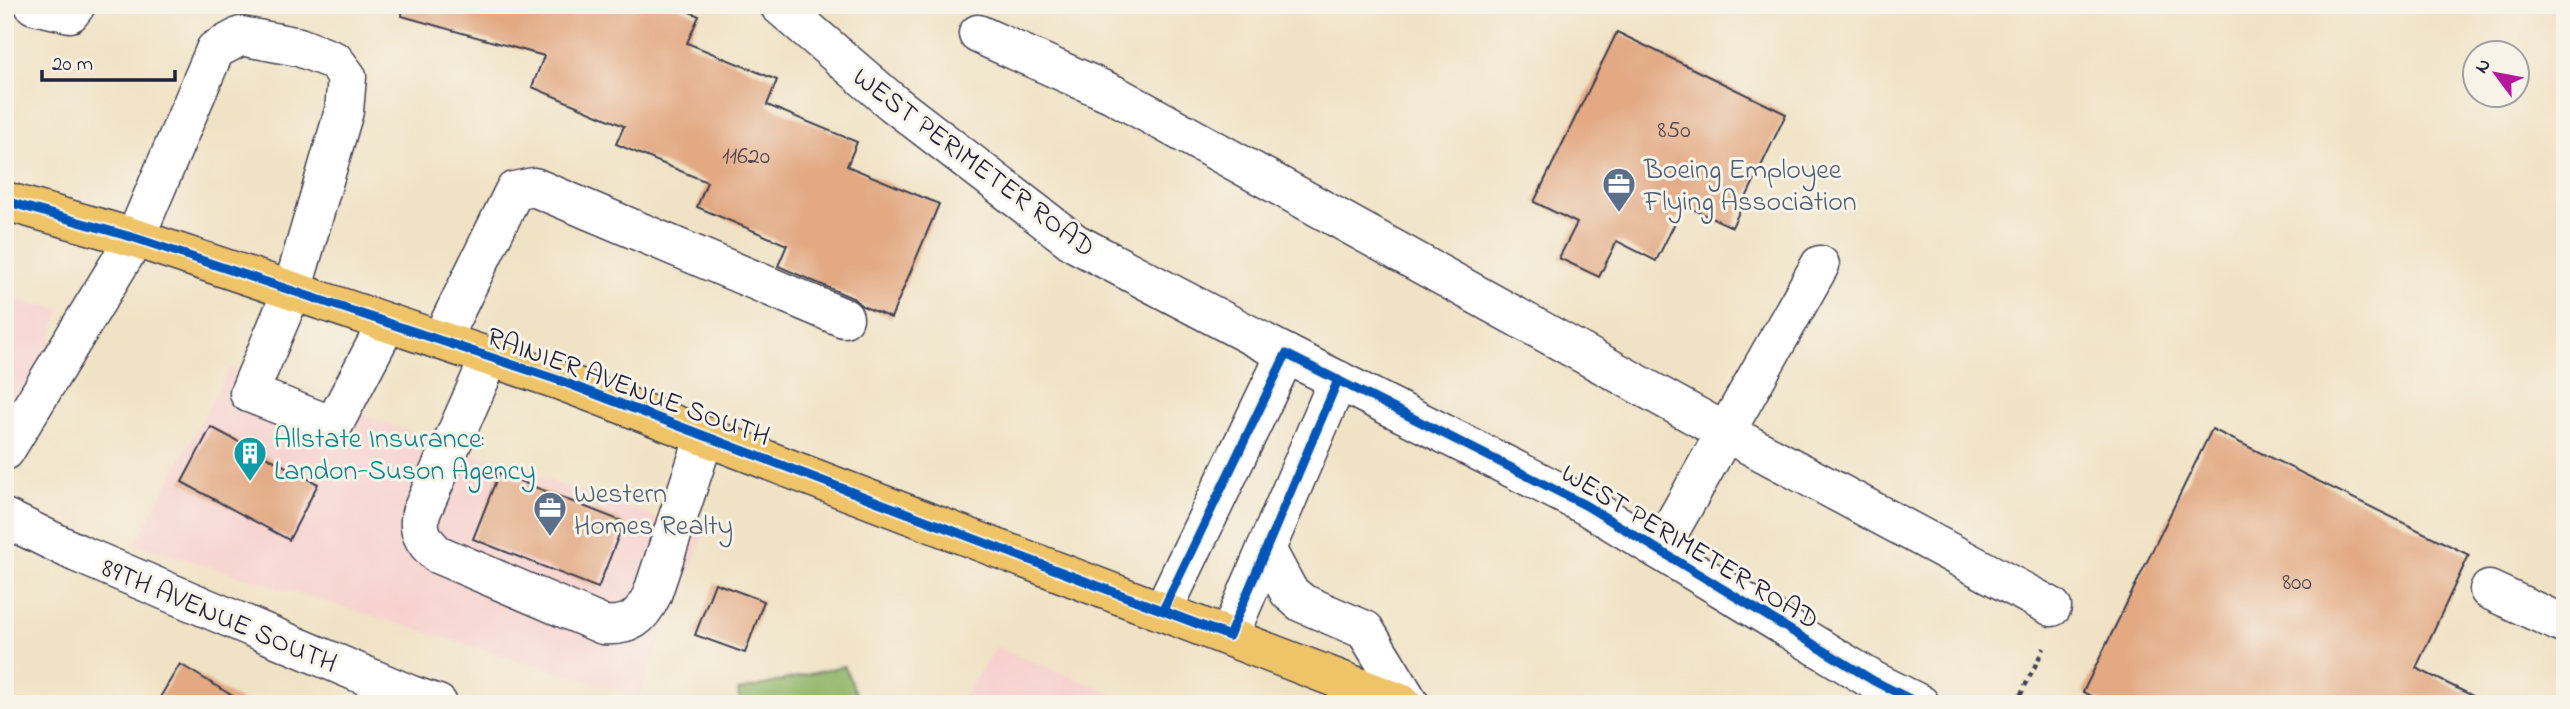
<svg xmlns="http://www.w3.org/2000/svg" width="2570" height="709" font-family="'Indie Flower',sans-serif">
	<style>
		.built { fill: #f7d0ce }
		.forest { fill: #91b569; stroke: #5a6c52; stroke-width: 2 }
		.building { fill: #e2a983 }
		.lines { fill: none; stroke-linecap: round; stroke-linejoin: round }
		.minor-casing { stroke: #413f50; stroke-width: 41 }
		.major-casing { stroke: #413f50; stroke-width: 41 }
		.path { stroke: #413f50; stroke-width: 4.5; stroke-dasharray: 5 5; stroke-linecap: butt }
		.minor { stroke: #fff; stroke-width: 38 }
		.major { stroke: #efc469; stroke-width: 38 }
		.cycleway-casing { stroke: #f7f3e8; stroke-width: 13 }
		.cycleway { stroke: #0057b8; stroke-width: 9 }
		.labels { text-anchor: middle; stroke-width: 6; stroke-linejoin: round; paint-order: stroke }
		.number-label { font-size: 24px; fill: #52444d }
		.street-label { font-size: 28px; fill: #22223b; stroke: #f7f3e8 }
		.service-label { font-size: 28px; fill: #4e5e75; stroke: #f7f3e8; text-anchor: start }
		.culture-label { font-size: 28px; fill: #0d838f; stroke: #f7f3e8; text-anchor: start }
	</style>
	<rect width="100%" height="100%" fill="#f7f3e8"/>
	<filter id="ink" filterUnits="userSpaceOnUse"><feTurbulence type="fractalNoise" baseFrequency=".0143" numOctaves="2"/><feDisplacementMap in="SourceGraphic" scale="14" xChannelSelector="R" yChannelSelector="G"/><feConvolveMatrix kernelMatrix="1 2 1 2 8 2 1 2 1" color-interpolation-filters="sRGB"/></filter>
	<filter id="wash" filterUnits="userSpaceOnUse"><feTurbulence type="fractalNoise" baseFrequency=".00686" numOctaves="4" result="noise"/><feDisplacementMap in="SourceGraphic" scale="28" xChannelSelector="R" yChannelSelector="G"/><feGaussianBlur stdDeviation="1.57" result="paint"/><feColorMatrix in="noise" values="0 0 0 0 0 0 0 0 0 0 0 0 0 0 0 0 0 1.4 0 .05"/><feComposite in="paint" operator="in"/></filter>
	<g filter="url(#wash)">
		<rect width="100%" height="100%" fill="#f0e2c5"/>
		<g class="built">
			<polygon points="5,297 61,309 47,352 5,413"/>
			<polygon points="230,368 704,535 639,697 135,544"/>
			<polygon points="996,647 1140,704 959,704"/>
		</g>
		<polygon class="forest" points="844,666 861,704 740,704 738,691"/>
		<g id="blocks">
			<g class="building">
				<polygon points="403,5 674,5 699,16 687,43 777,80 767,105 857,142 847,166 939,204 891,318 862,306 853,298 778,266 787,245 697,207 707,182 616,144 624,126 532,87 544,56 402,16"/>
				<polygon points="1617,32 1786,114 1732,227 1684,205 1656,261 1617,241 1599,277 1559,258 1577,223 1534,202"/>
				<polygon points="211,427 318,484 289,540 182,482"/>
				<polygon points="2212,429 2469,555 2416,668 2489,704 2106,704 2083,692"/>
				<polygon points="499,473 624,522 598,588 473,539"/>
				<polygon points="715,583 764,601 745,653 695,635"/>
				<polygon points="180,664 246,704 156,704"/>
			</g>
		</g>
	</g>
	<g filter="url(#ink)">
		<use href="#blocks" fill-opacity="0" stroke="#413f50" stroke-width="2"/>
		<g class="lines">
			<defs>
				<g id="minor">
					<polyline points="34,5 70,13 76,5"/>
					<polyline points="779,5 893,103 1075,243 1286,354 1585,505 1874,681 1920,704"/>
					<polyline points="978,34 1113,94 1725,432 2052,607"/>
					<polyline points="441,340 514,191 534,187 844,318"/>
					<path d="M490,357L421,513C417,531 423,541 437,554L603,625C630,627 641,618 652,595L705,436"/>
					<polyline points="5,451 135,238 215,50 241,36 299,47 335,61 347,77 344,111 292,291 249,393 333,426 387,323"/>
					<polyline points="5,518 77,553 411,695 438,704"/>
					<polyline points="1266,549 1289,592 1302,603 1365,630 1410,704"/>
					<polyline points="1659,550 1820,265"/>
					<polyline points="2489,590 2565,625"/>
					<polyline points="1163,610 1286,354"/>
					<polyline points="1229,636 1338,380"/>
				</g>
				<polyline id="major" points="5,201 135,238 561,381 1403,704"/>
			</defs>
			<use href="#minor" class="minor-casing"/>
			<use href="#major" class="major-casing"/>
			<polyline class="path" points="2016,704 2044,648"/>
			<use href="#minor" class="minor"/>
			<use href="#major" class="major"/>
			<defs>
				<g id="cycleway">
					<polyline points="5,201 135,238 561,381 1229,636 1338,380"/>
					<polyline points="1163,610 1286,354 1585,505 1874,681 1920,704"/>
				</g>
			</defs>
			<use href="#cycleway" class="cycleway-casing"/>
			<use href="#cycleway" class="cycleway"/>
		</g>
	</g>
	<defs>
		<symbol id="office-pin" viewBox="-11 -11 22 30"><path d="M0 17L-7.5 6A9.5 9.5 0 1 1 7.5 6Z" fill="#5c6f8a" stroke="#f7f3e8"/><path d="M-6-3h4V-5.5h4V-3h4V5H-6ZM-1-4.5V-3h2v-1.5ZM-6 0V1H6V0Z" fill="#fff"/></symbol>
		<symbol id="building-pin" viewBox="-11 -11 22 30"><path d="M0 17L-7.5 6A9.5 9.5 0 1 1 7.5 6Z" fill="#0f9aa8" stroke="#f7f3e8"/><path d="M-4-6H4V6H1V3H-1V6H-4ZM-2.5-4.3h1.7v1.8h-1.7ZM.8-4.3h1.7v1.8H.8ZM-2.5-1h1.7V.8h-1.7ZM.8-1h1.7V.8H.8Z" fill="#fff"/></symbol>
	</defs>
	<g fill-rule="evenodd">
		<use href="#office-pin" x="1600" y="165" width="38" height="52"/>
		<use href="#building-pin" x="231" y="434" width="38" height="52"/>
		<use href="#office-pin" x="531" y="489" width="38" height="52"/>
	</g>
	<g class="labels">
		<g class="number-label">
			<text x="1674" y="137">850</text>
			<text x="746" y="163">11620</text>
			<text x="2297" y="589">800</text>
		</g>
		<g class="street-label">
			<text transform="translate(975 161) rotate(37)" y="10">WEST PERIMETER ROAD</text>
			<text transform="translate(629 385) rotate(20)" y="10">RAINIER AVENUE SOUTH</text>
			<text transform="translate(1691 545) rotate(31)" y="10">WEST PERIMETER ROAD</text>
			<text transform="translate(220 614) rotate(23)" y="10">89TH AVENUE SOUTH</text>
		</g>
		<g class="service-label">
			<text x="1644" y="178">Boeing Employee<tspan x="1644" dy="32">Flying Association</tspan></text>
			<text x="574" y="502">Western<tspan x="574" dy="32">Homes Realty</tspan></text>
		</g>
		<g class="culture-label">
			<text x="274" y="447">Allstate Insurance:<tspan x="274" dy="32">Landon-Suson Agency</tspan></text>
		</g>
	</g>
	<rect width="2570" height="709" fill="none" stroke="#f7f3e8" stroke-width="28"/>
	<g transform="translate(2496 74) rotate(302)"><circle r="33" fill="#f7f3e8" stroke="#a29fa3" stroke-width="2"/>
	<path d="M0-5L12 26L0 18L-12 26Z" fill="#b5179e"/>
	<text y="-10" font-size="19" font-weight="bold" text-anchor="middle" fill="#22223b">N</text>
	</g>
	<path d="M42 70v10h133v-10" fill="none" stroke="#22223b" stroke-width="3.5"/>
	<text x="52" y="70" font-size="21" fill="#22223b" stroke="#f7f3e8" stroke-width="5" paint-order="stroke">20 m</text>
</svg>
